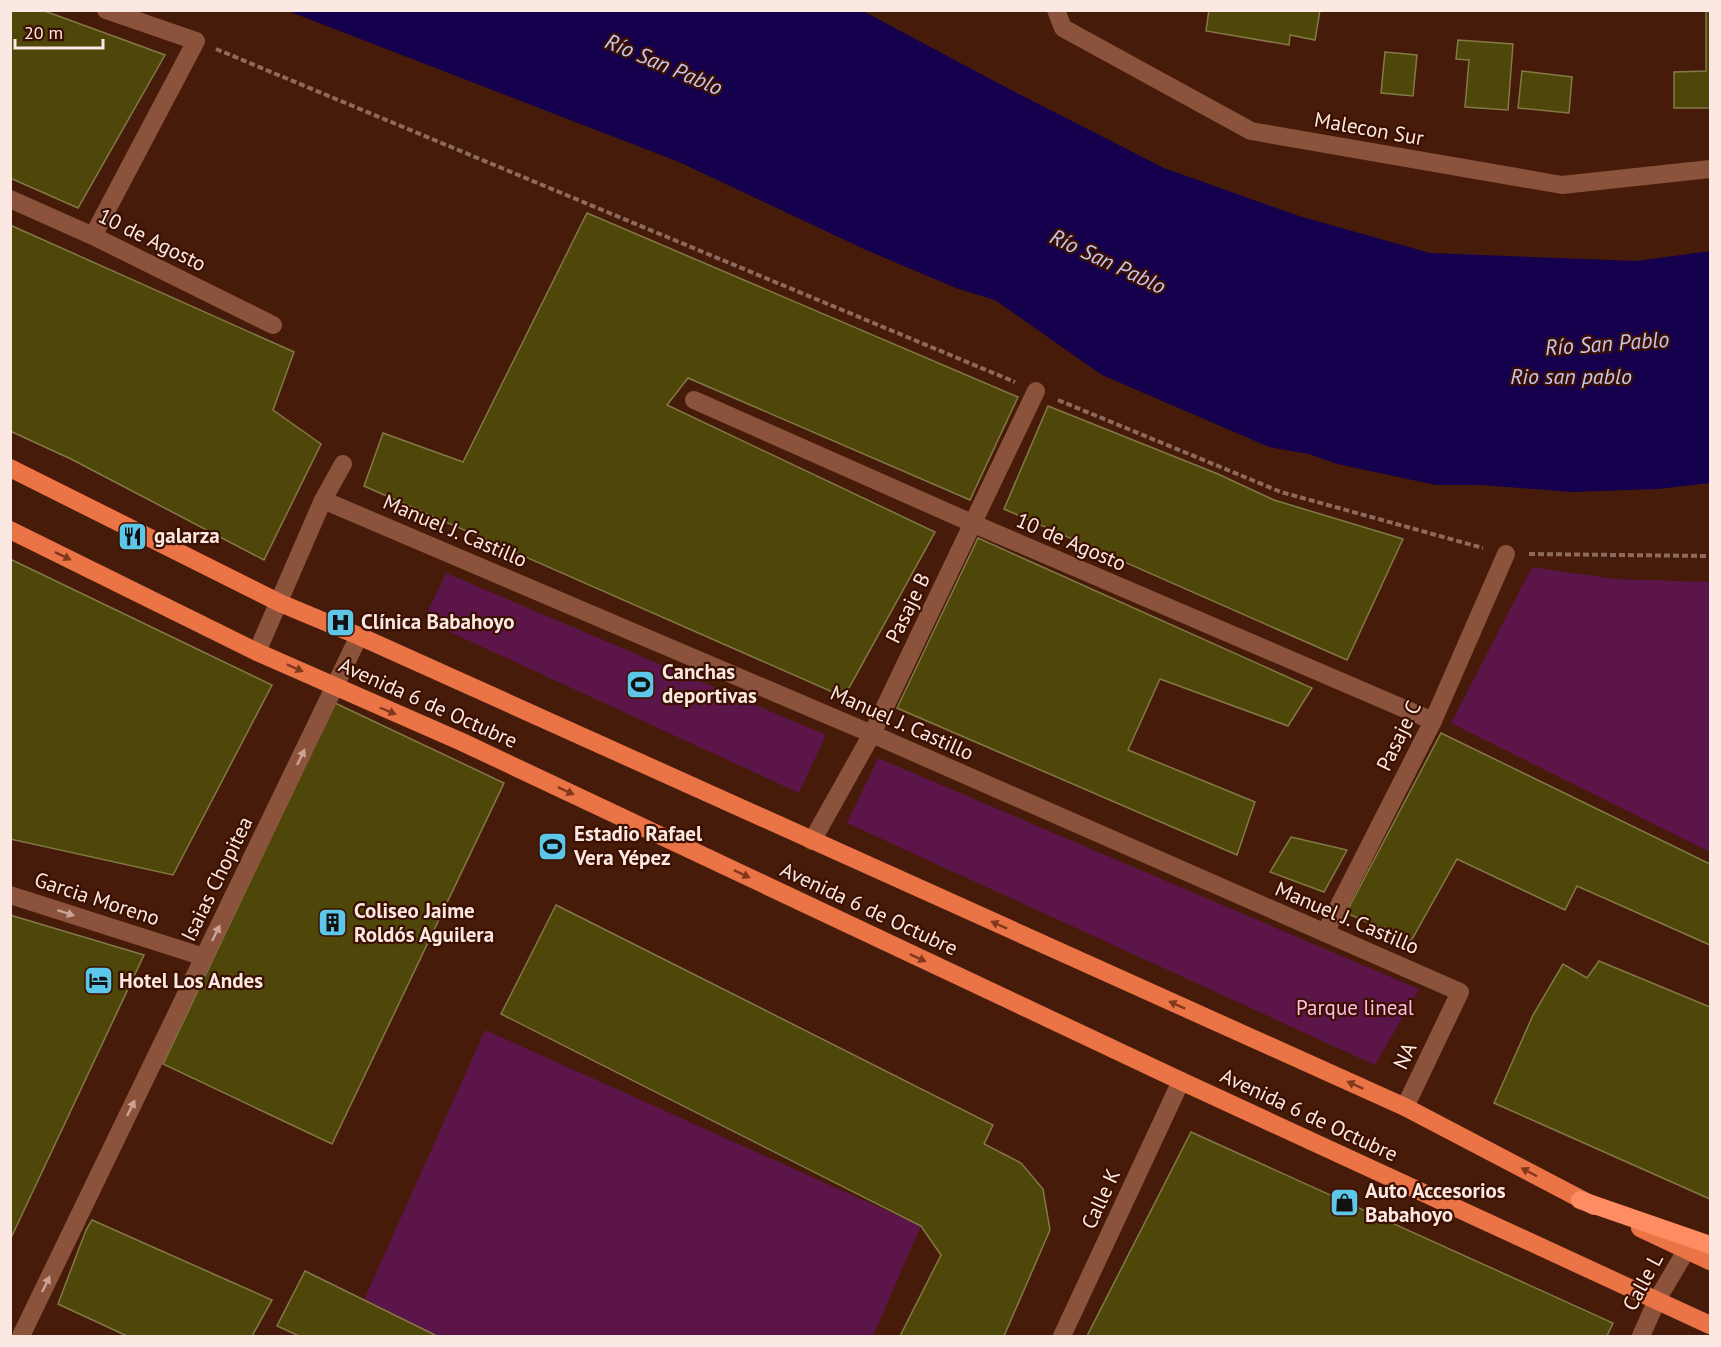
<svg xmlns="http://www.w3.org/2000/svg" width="1721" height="1347" font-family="'PT Sans',sans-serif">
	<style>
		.green { fill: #5c1548 }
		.water { fill: #14004c }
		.building { fill: #4f460a; stroke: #827a46; stroke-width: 1.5 }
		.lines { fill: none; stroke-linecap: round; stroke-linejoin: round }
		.path { stroke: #8c6a5d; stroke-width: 4; stroke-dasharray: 6 3; stroke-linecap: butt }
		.minor { stroke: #8b523c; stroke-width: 18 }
		.major { stroke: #ea7446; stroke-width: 18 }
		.highway { stroke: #ff8d63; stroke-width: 18 }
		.oneway { fill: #82381d }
		.oneway2 { fill: #c9a497 }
		.labels { text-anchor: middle; stroke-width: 4.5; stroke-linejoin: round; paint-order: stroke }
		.street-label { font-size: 21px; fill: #fbe8e2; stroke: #3c1001 }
		.poi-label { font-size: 21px; font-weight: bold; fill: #fbe8e2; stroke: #3c1001; text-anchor: start }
		.park-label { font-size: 21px; fill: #ffbce6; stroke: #3c1001 }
		.water-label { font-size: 22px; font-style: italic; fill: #c2c6f2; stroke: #3c1001 }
	</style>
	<rect width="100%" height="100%" fill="#471b09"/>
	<g class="green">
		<polygon points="1532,567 1615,579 1710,582 1710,852 1451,723"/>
		<polygon points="446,573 826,735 799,793 424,620"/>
		<polygon points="878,758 1419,989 1375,1065 847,823"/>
		<polygon points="485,1030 921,1226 873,1336 437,1336 364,1300"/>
	</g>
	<polygon class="water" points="288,11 863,11 1009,89 1164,168 1299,216 1430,253 1637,261 1710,251 1710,483 1658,489 1572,492 1482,485 1436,485 1337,464 1309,454 1269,447 1102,375 995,300 956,288 866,250 679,162"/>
	<g class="building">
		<polygon points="10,10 42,10 165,55 78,208 10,178"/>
		<polygon points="1209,10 1320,10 1315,40 1290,35 1289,45 1206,31"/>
		<polygon points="1706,10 1710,10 1710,108 1674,108 1674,72 1706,71"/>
		<polygon points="1458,40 1513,44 1508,110 1465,107 1469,60 1456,59"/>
		<polygon points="1385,52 1417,55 1413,96 1381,93"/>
		<polygon points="1522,71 1572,77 1569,113 1518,108"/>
		<polygon points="587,213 1018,397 970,500 688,378 667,405 935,532 844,697 364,486 383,433 463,462"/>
		<polygon points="10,225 294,352 273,410 321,444 264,560 71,459 10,431"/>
		<polygon points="1048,406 1218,474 1274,500 1403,539 1347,660 1004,509"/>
		<polygon points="978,538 1312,688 1288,726 1160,679 1128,750 1255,802 1237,855 897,708"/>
		<polygon points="10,559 272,685 173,875 10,839"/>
		<polygon points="335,703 504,783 332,1144 163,1064"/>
		<polygon points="1441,733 1710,864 1710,945 1577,886 1565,910 1457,859 1411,941 1346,913"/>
		<polygon points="1291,837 1347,850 1324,892 1270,872"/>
		<polygon points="556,905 993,1125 984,1144 1021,1163 1043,1189 1050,1230 1004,1336 900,1336 941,1255 921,1226 501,1014"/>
		<polygon points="10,915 144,955 10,1240"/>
		<polygon points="1599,961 1710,1007 1710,1199 1494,1103 1533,1015 1563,964 1587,978"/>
		<polygon points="1191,1132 1613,1323 1607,1336 1087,1336"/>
		<polygon points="92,1220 272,1300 252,1336 127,1336 58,1304 86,1230"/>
		<polygon points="305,1271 364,1300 437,1336 299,1336 277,1326"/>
	</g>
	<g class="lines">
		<g class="path">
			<polyline points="216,49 1015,382"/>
			<polyline points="1058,400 1281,492 1483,548"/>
			<polyline points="1529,554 1710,556"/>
		</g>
		<g class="minor">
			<polyline points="1056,10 1063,28 1251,131 1562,185 1710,169"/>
			<polyline points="10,199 93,236 273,325"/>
			<polyline points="93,236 196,41 106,10"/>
			<polyline points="694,400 974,524 1433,721"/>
			<polyline points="323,500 872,734 1460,992 1405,1107"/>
			<polyline points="257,652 323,500 343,464"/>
			<polyline points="812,841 872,734 1036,391"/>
			<polyline points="10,895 204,957"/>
			<polyline points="1325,933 1433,721 1506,554"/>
			<polyline points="21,1336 359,636"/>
			<polyline points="1062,1336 1181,1081"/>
			<polyline points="1641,1336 1657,1300 1687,1249"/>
		</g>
		<g class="major">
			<polyline points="10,468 280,603 359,636 1405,1107 1594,1206"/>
			<polyline points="10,530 257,652 462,742 1181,1081 1710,1325"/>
			<polyline points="1640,1228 1710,1261"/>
		</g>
		<polyline class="highway" points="1580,1200 1710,1245"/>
	</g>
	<defs><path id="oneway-solid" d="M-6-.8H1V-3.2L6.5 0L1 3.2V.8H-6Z" transform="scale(1.5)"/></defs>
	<g class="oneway">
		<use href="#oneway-solid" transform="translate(63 556) rotate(26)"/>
		<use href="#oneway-solid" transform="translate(295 668) rotate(24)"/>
		<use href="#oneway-solid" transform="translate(388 711) rotate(23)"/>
		<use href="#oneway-solid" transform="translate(566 791) rotate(25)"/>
		<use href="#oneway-solid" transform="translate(742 874) rotate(25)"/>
		<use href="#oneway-solid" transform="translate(999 925) rotate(-156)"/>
		<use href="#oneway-solid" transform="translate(918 958) rotate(25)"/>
		<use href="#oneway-solid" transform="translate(1177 1005) rotate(-156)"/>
		<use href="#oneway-solid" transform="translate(1355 1085) rotate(-156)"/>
		<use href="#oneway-solid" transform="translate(1529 1172) rotate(-152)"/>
	</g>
	<g class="oneway2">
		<use href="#oneway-solid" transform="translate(301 757) rotate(-64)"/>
		<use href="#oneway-solid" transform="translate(66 913) rotate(18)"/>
		<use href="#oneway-solid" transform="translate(216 933) rotate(-64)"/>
		<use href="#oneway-solid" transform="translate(131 1108) rotate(-64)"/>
		<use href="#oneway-solid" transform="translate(46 1284) rotate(-64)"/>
	</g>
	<defs>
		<symbol id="restaurant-square" viewBox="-11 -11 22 22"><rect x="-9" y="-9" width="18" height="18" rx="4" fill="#5cc7e8" stroke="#3c1001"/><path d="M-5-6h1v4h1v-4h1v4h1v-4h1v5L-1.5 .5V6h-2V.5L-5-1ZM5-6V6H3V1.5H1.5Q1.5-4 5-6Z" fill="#111"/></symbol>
		<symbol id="hospital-square" viewBox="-11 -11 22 22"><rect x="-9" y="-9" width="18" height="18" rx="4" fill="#5cc7e8" stroke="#3c1001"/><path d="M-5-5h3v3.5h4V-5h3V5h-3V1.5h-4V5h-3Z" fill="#111"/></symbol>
		<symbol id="stadium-square" viewBox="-11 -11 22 22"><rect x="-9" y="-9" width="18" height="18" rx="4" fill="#5cc7e8" stroke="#3c1001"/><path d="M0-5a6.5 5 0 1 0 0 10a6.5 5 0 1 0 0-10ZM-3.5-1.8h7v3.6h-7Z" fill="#111"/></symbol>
		<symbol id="building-square" viewBox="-11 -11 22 22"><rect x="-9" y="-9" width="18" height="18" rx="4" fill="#5cc7e8" stroke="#3c1001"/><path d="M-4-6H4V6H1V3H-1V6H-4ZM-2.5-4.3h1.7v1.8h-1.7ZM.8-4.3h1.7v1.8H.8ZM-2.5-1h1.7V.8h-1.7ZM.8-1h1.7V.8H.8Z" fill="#111"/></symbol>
		<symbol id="hotel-square" viewBox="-11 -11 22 22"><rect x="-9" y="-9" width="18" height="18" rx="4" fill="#5cc7e8" stroke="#3c1001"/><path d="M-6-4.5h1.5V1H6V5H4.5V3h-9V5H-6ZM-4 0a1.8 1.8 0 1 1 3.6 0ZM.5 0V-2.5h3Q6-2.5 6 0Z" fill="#111"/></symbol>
		<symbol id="shop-square" viewBox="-11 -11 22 22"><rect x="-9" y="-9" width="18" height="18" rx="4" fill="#5cc7e8" stroke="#3c1001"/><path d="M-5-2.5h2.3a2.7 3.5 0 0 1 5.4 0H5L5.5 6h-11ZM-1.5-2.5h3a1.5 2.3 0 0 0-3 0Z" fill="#111"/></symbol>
	</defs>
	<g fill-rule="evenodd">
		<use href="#restaurant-square" x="116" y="520" width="33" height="33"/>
		<use href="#hospital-square" x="324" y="606" width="33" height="33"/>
		<use href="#stadium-square" x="624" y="668" width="33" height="33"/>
		<use href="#stadium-square" x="536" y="830" width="33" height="33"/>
		<use href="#building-square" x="316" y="906" width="33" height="33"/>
		<use href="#hotel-square" x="82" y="964" width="33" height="33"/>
		<use href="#shop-square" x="1328" y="1186" width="33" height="33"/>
	</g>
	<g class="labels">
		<g class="street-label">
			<text transform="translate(1369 129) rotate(10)" y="7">Malecon Sur</text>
			<text transform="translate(152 240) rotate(26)" y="7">10 de Agosto</text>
			<text transform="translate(455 531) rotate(23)" y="7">Manuel J. Castillo</text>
			<text transform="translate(1071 542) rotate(23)" y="7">10 de Agosto</text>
			<text transform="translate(908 608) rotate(-64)" y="7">Pasaje B</text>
			<text transform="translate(428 703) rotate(24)" y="7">Avenida 6 de Octubre</text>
			<text transform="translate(902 723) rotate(24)" y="7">Manuel J. Castillo</text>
			<text transform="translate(1399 736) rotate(-64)" y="7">Pasaje C</text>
			<text transform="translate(217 879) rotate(-64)" y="7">Isaias Chopitea</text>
			<text transform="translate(97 899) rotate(18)" y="7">Garcia Moreno</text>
			<text transform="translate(869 909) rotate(25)" y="7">Avenida 6 de Octubre</text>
			<text transform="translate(1347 918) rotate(23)" y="7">Manuel J. Castillo</text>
			<text transform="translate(1405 1056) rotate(-65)" y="7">NA</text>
			<text transform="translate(1309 1115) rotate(25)" y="7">Avenida 6 de Octubre</text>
			<text transform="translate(1101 1199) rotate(-65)" y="7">Calle K</text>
			<text transform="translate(1643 1282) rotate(-62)" y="7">Calle L</text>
		</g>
		<g class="poi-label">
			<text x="154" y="543">galarza</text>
			<text x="361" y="629">Clínica Babahoyo</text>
			<text x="662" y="679">Canchas<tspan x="662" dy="24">deportivas</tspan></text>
			<text x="574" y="841">Estadio Rafael<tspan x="574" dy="24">Vera Yépez</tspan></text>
			<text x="354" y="918">Coliseo Jaime<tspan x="354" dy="24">Roldós Aguilera</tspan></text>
			<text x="119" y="988">Hotel Los Andes</text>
			<text x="1365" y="1198">Auto Accesorios<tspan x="1365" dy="24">Babahoyo</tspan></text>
		</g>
		<g class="park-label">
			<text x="1355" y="1015">Parque lineal</text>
		</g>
		<g class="water-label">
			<text transform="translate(664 64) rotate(23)" y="8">Río San Pablo</text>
			<text transform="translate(1108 261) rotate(25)" y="8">Río San Pablo</text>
			<text transform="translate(1607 343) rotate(-4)" y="8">Río San Pablo</text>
			<text x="1571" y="384">Rio san pablo</text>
		</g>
	</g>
	<rect width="1721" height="1347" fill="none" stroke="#fbe8e2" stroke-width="24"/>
	<path d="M15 39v9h88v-9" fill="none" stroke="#fbe8e2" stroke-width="3"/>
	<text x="24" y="39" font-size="18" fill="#fbe8e2" stroke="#3c1001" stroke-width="4.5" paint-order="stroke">20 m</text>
</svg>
